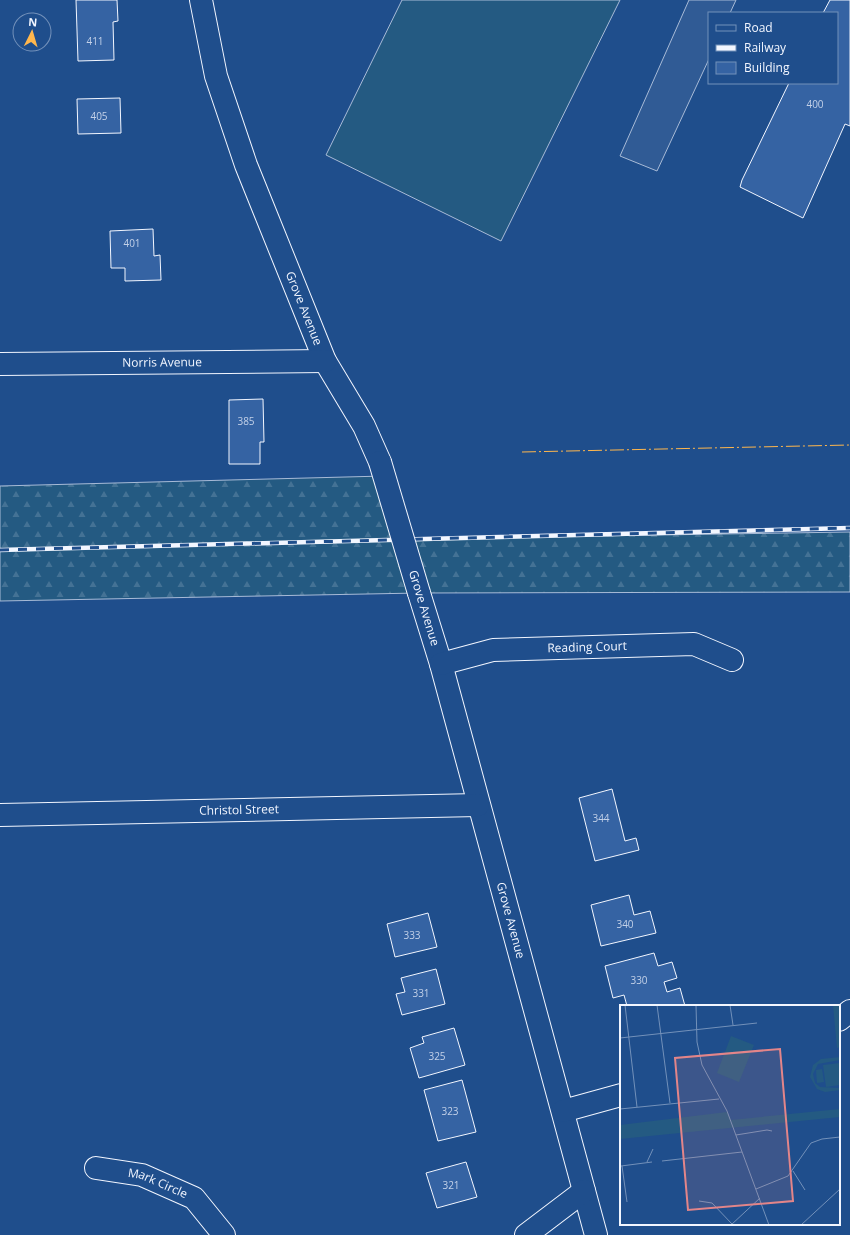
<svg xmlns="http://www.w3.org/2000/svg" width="850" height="1235" font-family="'Open Sans',sans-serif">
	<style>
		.forest { fill: url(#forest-firs); stroke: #a8bbd7 }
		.pitch { fill: #245a82; stroke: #a8bbd7 }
		.parking { fill: #305b95; stroke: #a8bbd7 }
		.building { fill: #3563a3; stroke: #f2f6ff }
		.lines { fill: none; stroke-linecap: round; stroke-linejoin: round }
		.minor-casing { stroke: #f2f6ff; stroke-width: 24 }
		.minor { stroke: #1f4e8c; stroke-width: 22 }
		.rail-casing { stroke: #f2f6ff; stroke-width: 4.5 }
		.rail { stroke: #1f4e8c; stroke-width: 3; stroke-dasharray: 9; stroke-linecap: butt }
		.minor-bridge-casing { stroke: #f2f6ff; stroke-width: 24; stroke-linecap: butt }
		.minor-bridge { stroke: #1f4e8c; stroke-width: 22 }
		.power { stroke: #ffb74d; stroke-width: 1; stroke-dasharray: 14 3 2 3; stroke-linecap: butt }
		.labels { text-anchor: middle; stroke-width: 3; stroke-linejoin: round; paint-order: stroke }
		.number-label { font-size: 10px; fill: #c3d1e8 }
		.street-label { font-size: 12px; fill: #f2f6ff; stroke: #1f4e8c }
		.inset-road { fill: none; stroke: #7391ba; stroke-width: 1 }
		.view { fill: #e38589; fill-opacity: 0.15; stroke: #e38589; stroke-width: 2 }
		.inset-edge { fill: none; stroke: #f2f6ff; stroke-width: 2 }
	</style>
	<defs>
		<pattern id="forest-firs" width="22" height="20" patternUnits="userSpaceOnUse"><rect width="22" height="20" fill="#245a82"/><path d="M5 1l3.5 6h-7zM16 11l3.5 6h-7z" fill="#447295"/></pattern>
	</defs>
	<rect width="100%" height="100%" fill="#1f4e8c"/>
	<polygon class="forest" points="384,476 404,539 850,532 850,592 419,593 0,601 0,486"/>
	<polygon class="pitch" points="402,0 620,0 501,241 326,155"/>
	<polygon class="parking" points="689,0 736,0 730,13 709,13 709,59 657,171 620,156"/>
	<g class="building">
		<polygon points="76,0 117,0 118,21 113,22 114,60 78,61"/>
		<polygon points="830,0 850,0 850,126 845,124 803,218 740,187 742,180 789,83 837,83 837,13 823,13"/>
		<polygon points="120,98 121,133 78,134 77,99"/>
		<polygon points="153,229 154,256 160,255 161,280 125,281 125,268 111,268 110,231"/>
		<polygon points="263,399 264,442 260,442 260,464 229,464 229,400"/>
		<polygon points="612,789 625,841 636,838 639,850 595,861 579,798"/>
		<polygon points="629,895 634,915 650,911 656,933 601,946 591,905"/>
		<polygon points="428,913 437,947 395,957 387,924"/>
		<polygon points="654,953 658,966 672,962 677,978 664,982 667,992 680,988 685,1006 627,1006 624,995 613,998 605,966"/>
		<polygon points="436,969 445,1004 402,1015 396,994 405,992 401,978"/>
		<polygon points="454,1028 465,1065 419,1078 410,1048 424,1043 422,1037"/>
		<polygon points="462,1080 476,1132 438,1141 424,1090"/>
		<polygon points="466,1162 477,1197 437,1208 426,1173"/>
	</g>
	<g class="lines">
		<defs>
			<g id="minor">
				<path id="s1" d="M201,0L216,76L246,165L325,361L364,426L380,462"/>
				<path id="s2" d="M0,364L325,361"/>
				<path id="s3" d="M419,593L441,664L596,1235"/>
				<path id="s4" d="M441,664L493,650L694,644L732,660"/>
				<path id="s5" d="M0,815L478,805"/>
				<polyline points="839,1020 850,1011"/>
				<polyline points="563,1111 621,1095"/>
				<path id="s6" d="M96,1168L142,1175L194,1198L224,1235"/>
				<polyline points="526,1235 584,1191"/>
			</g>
		</defs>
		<use href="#minor" class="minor-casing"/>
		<use href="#minor" class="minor"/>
		<defs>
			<polyline id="rail" points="0,550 850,528"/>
		</defs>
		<use href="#rail" class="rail-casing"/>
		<use href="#rail" class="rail"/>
		<defs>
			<polyline id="minor-bridge" points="380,462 419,593"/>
		</defs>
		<use href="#minor-bridge" class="minor-bridge-casing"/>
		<use href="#minor-bridge" class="minor-bridge"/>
		<polyline class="power" points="522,452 850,445"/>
	</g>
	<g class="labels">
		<g class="number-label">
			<text x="95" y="45">411</text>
			<text x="815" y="108">400</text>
			<text x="99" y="120">405</text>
			<text x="132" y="247">401</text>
			<text x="246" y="425">385</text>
			<text x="601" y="822">344</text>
			<text x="625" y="928">340</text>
			<text x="412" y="939">333</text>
			<text x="639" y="984">330</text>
			<text x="421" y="997">331</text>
			<text x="437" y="1060">325</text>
			<text x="450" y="1115">323</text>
			<text x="451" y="1189">321</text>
		</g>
		<g class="street-label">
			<text dy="4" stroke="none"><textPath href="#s1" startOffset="326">Grove Avenue</textPath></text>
			<text dy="4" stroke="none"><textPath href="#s2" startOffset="162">Norris Avenue</textPath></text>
			<text transform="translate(424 608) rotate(73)" y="4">Grove Avenue</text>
			<text dy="4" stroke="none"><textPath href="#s4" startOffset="148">Reading Court</textPath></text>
			<text dy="4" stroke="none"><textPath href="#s5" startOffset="239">Christol Street</textPath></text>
			<text dy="4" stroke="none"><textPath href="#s3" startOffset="340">Grove Avenue</textPath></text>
			<text dy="4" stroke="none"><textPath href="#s6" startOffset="64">Mark Circle</textPath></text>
		</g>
	</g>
	<g transform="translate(620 1005)">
		<rect width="220" height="220" fill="#1f4e8c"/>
		<path d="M220,104V112L0,134V120L107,107L111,115Z" fill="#245a82"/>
		<path d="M213,0H220V42L217,43ZM111,31L134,40L119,77L97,68ZM220,52V55L198,59L193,69L195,78L200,82L220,83V85L205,87L197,84L190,72L193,60L201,54ZM220,58V80L206,82L203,60ZM202,64L204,77L197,78L196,65Z" fill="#245a82"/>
		<path class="inset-road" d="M5,0L17,102M37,0L50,98M76,0L77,37L82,60L107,106L149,220M110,0L113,20M0,33L137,18M0,104L99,94M116,130L147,125L152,126M42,156L122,147M27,157L33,144M1,161L32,157M2,161L7,197M173,166L185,185M136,184L168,171L191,138L202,134L220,132M79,196L92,198L112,219M111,220L140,193M181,220L220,184"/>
		<path class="view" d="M160,44L173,196L68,205L55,53Z"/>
		<rect width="220" height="220" class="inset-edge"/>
	</g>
	<rect x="708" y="12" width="130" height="72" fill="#1f4e8c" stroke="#7391ba"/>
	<rect x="716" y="25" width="20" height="6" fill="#1f4e8c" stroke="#7391ba"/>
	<text x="744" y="32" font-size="12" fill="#f2f6ff">Road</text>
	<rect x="716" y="45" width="20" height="6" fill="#f2f6ff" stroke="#7391ba"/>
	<text x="744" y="52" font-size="12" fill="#f2f6ff">Railway</text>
	<rect x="716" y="62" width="20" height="12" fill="#3563a3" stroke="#7391ba"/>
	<text x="744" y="72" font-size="12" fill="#f2f6ff">Building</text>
	<g transform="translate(32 32) rotate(5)"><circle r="19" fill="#1f4e8c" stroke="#7391ba"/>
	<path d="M0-3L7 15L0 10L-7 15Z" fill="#ffb74d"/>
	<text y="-6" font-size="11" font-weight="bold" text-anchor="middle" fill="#f2f6ff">N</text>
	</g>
</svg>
